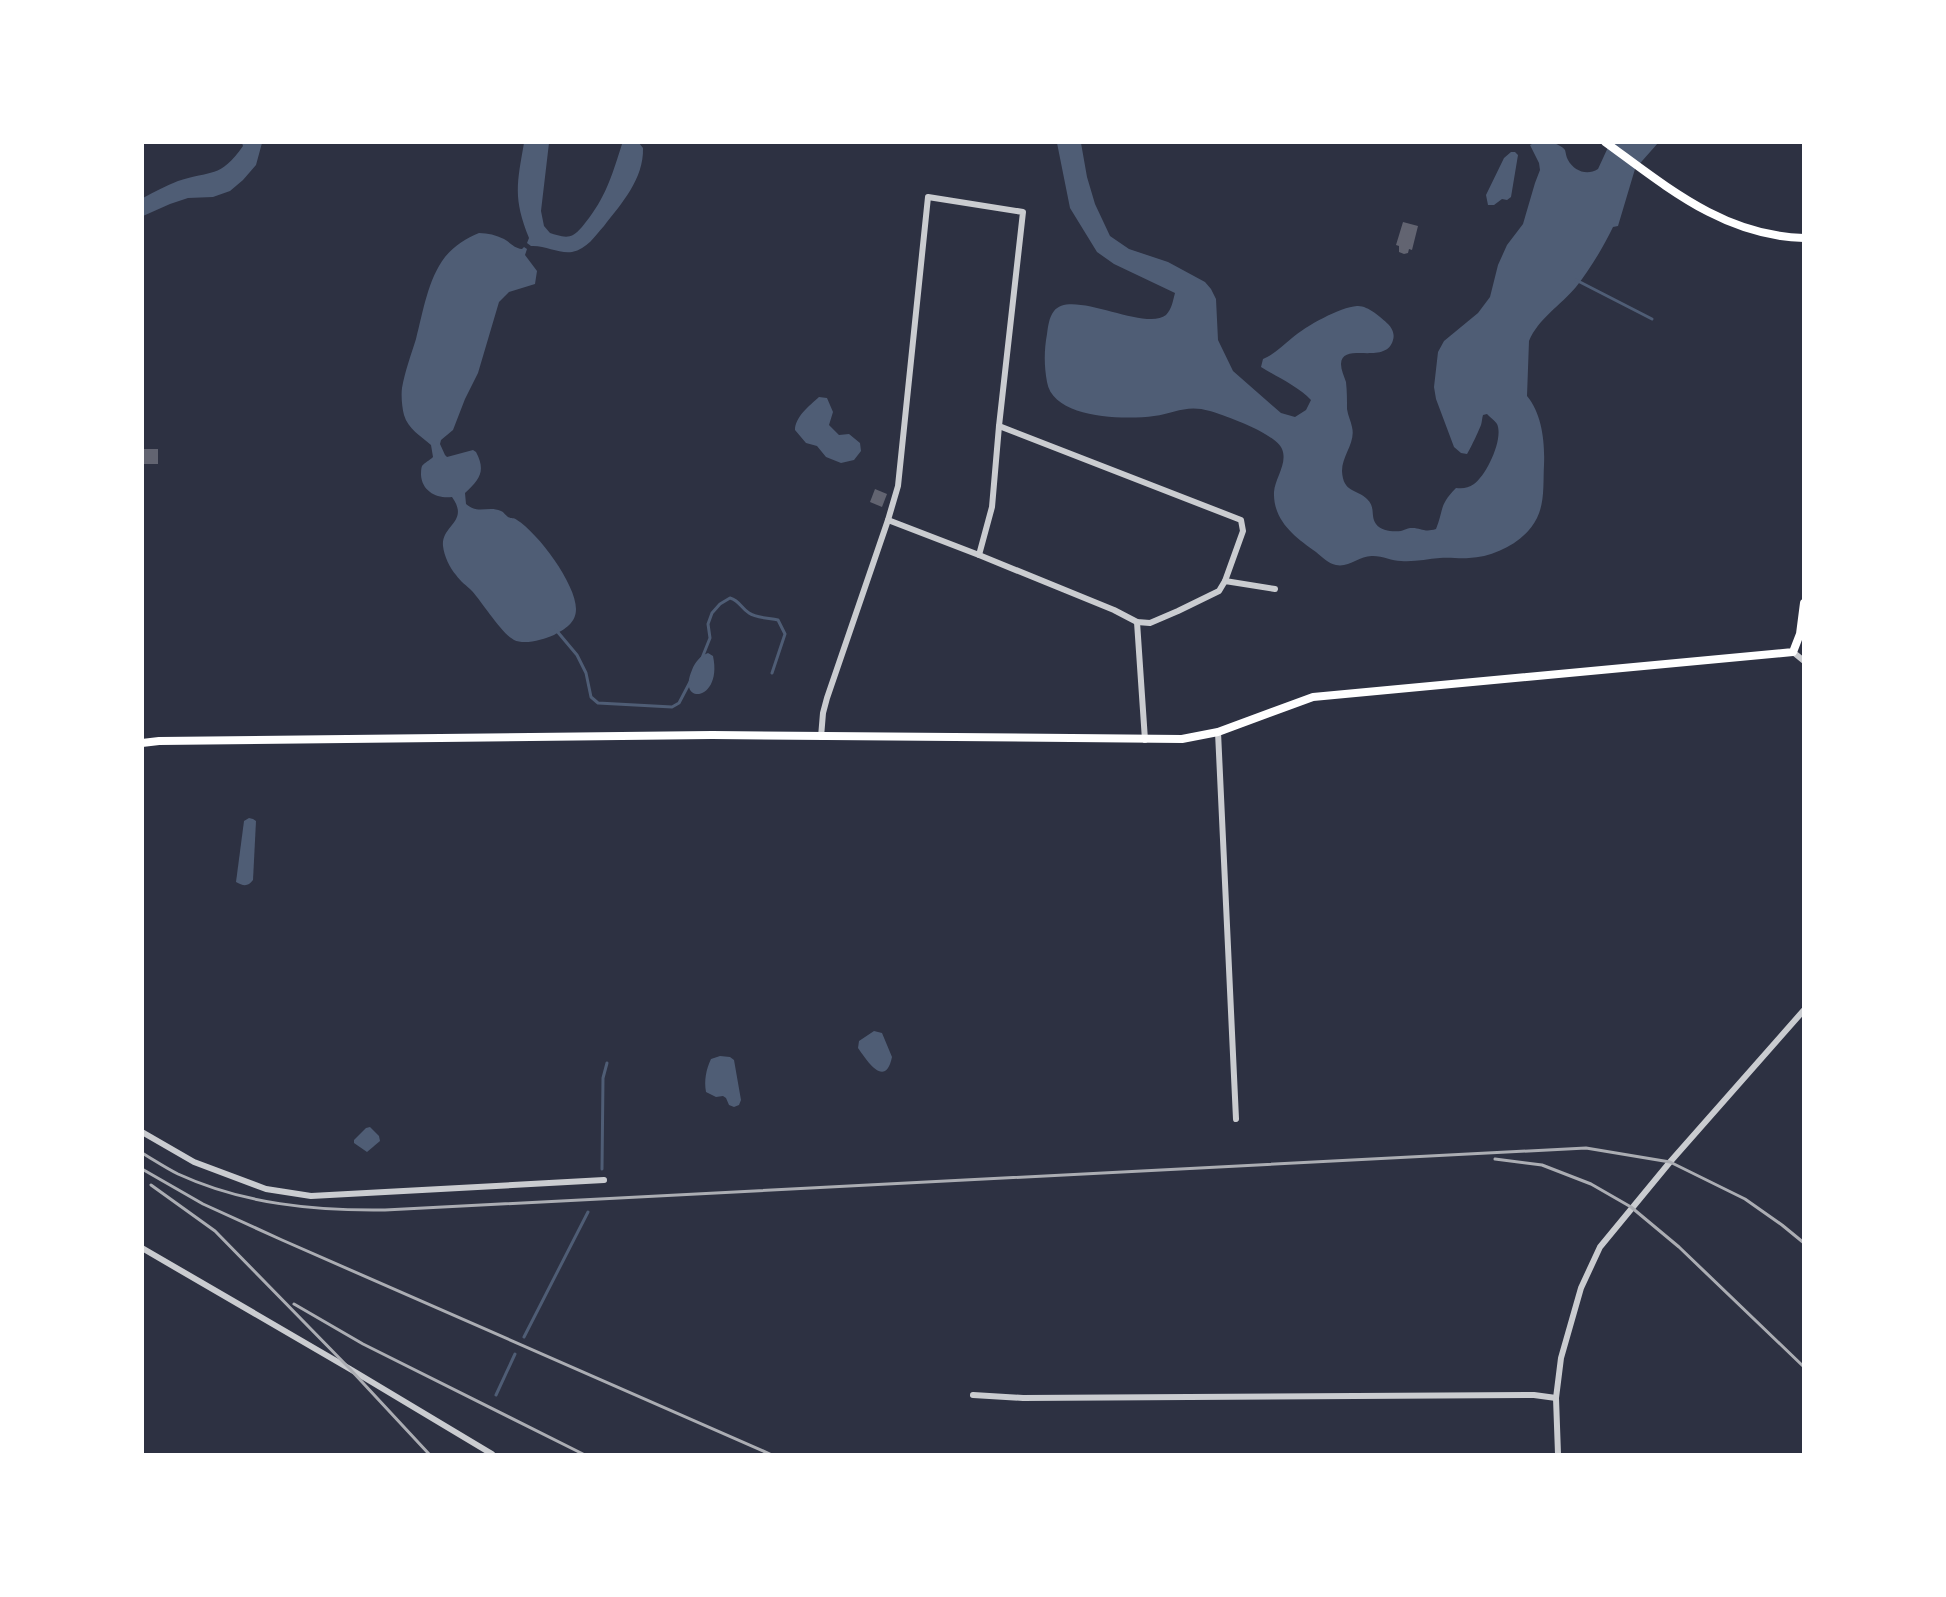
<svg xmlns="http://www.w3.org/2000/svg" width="1946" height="1597" font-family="Bitter,serif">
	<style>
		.water { fill: #4f5d75 }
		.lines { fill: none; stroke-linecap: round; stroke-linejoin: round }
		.stream { stroke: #4f5d75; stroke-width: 3 }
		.building { fill: #626471 }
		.minor { stroke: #caccd0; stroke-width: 6 }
		.secondary { stroke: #fff; stroke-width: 8 }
		.rail { stroke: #abadb3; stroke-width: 3 }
	</style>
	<rect width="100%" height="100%" fill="#2d3142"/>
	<g class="water">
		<path d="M1551,142C1556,144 1562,146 1565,150C1566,153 1566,157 1568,160C1574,171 1587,176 1598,169L1610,143H1658L1635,169L1618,226L1613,227C1603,248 1590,269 1576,287C1561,305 1538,319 1529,341L1527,396C1542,414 1545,442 1544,465C1543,482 1545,502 1537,518C1526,541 1495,557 1469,558C1460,559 1450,557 1440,558C1427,559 1415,562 1401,561C1392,561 1383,556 1373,556C1360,555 1349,568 1336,565C1329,564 1322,557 1316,552C1295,537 1273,521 1274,492C1275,478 1288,463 1282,449C1276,434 1227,416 1210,411C1187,404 1175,413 1154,416C1125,420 1053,419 1047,382C1044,366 1044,350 1047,334C1048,327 1049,317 1054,311C1071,288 1145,332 1166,315C1172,309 1173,300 1175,293L1114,264L1097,252L1070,208L1057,143H1081L1087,177L1095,204L1110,236L1129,249L1168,262L1205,282L1211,289L1216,299L1218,340L1233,371L1281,413L1295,417L1306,410L1311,400C1299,387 1277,377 1261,367L1263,359C1275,354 1282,346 1292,338C1306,326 1340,307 1357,306C1367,305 1381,317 1388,324C1392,328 1395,334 1393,340C1386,366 1342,341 1341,364C1341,370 1344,376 1346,382C1347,391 1347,400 1347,409C1348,416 1351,421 1352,427C1356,443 1342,455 1342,471C1343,493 1357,489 1367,499C1376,507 1370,516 1376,524C1381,531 1393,532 1401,531C1402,531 1408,528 1410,528C1421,527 1423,533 1436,529C1444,509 1439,505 1456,488C1463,489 1468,488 1474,484C1486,476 1504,439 1497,424C1495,421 1490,417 1487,414L1483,415C1482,418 1482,422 1481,425C1480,428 1469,452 1467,454L1461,453L1454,447L1436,399L1434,387L1438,352L1444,341L1478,313L1490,297L1498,265L1507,245L1523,224L1535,183L1540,170L1539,163L1530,145L1534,143Z"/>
		<path d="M242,143H262L256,165L243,180L230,191L213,197L188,198L170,204L143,216V198C154,192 165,186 178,181C211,170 220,179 243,146Z"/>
		<path d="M524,143H549L541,211L544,226L550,233C557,235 566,239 573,235C579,232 585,223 589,218C607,194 613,172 622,144L623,143H639L643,148C644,179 621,204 604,226C595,236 587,249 572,252C559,254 545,245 531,246L527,243L529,238C513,198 517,183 524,143Z"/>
		<polygon points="1511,152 1515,152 1518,155 1511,197 1507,200 1502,199 1494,205 1488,205 1486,195 1504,158"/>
		<path d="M479,233C488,233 496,235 504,239C511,243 514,248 522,249L524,247L527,249L525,255L537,271L535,284L509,292L499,302L478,373L465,399L453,430L441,440L440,444L445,455L447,457L473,450L476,452C486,471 480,479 465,493L466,504C479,515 488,505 501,511C504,512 505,515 508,517C512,519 513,517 517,520C538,533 576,584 576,609C576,623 565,629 554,635C543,640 524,645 514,640C502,634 482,602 472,591C467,586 460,581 456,575C450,568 444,556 443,546C441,525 470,522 452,497C438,499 422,492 421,475C421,473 421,468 422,466C424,463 430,460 433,457L431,445C421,436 408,429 404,415C402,407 401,396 402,388C405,371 411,355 416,339C423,312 428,279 445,257C454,246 466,238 479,233Z"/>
		<path d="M819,397L827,398L833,412L829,425L839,435L849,434L860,443L861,451L854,460L841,463L826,457L817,446L806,443L795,430C795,417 809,406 819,397Z"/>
		<path d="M708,653L713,656C723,702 676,706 692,670C695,662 700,656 708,653Z"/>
		<path d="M249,818L253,819L256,821L253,880C248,887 243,886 236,882L244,821Z"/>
		<path d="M874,1031L882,1033L892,1057C885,1090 866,1059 858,1048L859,1041Z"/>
		<path d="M720,1056L730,1057L734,1060L741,1100L739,1105L734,1107L729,1105L726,1098L723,1096L716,1097L706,1092C704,1080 706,1070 711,1059Z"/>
		<polygon points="370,1127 379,1136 380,1141 367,1152 354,1143 354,1140 366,1128"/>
	</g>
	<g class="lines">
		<g class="stream">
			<polyline points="1576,280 1652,319"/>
			<polyline points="556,630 577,655 586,673 591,697 598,703 672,707 679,703 690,682"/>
			<path d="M702,658L710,638L708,624L712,613L720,604L730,598C740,601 741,608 749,613C756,618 769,618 778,620L785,634L772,673"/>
			<polyline points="602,1169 603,1078 607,1063"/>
			<polyline points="524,1337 588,1212"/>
			<polyline points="496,1395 515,1354"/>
		</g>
	</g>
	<g class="building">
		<polygon points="1403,222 1418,226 1412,250 1409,249 1408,253 1404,254 1399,252 1399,246 1396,245"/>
		<rect x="142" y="449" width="16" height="15"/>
		<polygon points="875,489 887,494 882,507 870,502"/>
	</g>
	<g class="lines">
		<g class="minor">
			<polyline points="999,426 1241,520 1243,531 1225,581"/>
			<polyline points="888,520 979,555 1114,610 1137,622 1150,623 1178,611 1219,591 1225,581 1275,589"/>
			<polyline points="1137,622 1145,740"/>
			<polyline points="1793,652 1804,661"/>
			<polyline points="1218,732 1236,1119"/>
			<polyline points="821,737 823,713 827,698 888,520 898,486 928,197 1023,212 999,426 992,507 979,555"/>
			<polyline points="142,1132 194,1162 266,1189 311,1196 604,1180"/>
			<polyline points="142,1248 350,1369 492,1454"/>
			<polyline points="973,1395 1023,1398 1534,1395 1556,1398"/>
			<polyline points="1558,1454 1556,1398 1561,1358 1581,1288 1600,1247 1670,1162 1804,1010"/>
		</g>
		<g class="secondary">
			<path d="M1605,142C1667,187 1724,236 1804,238"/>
			<polyline points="142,743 159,741 712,735 1182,739 1218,732 1313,697 1793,652 1800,634 1804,603"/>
		</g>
		<g class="rail">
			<path d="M142,1153C154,1160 166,1168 178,1174C243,1204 315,1211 385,1210L1586,1148L1670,1162L1745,1199L1782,1225L1804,1243"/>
			<polyline points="1495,1159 1542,1165 1591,1184 1631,1207 1679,1247 1804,1367"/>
			<polyline points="142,1169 203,1204 282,1240 770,1454"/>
			<polyline points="151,1185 215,1231 350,1369 429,1454"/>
			<polyline points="294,1304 363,1344 583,1454"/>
		</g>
	</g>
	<rect width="1946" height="1597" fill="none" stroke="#ffffff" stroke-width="288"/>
</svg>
